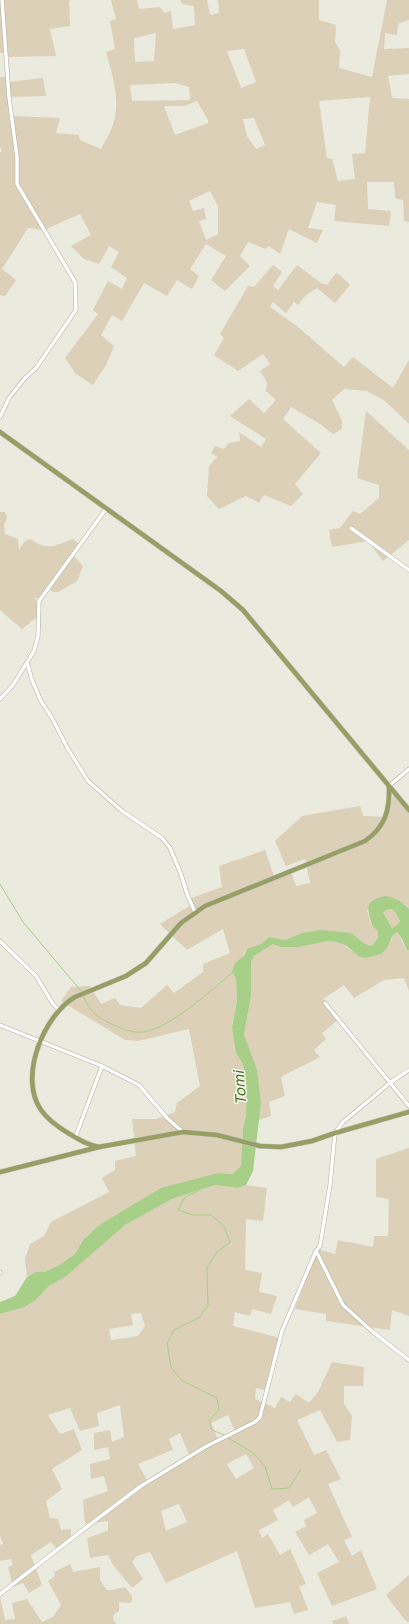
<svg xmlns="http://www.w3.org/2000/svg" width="409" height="1624" font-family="'Golos Text',sans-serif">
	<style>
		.green { fill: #dcd0b8; fill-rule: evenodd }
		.water { fill: #a7cf87; fill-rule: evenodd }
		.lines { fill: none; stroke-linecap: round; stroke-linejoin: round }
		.stream { stroke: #a7cf87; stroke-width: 1 }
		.minor-casing { stroke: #adae9e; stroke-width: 4.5 }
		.major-casing { stroke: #c7c8c1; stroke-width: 5.5 }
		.minor { stroke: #fff; stroke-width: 3.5 }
		.major { stroke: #979f64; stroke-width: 4.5 }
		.labels { text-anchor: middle; stroke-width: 3; stroke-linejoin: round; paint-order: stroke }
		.water-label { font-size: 15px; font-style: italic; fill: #42751c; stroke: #f7f6ef }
	</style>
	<rect width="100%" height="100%" fill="#eaeadf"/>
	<g class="green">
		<polygon points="0,0 71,0 69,1 70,26 50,29 56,56 8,57 7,52 0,53"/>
		<path d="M111,0H137L139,9L160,7L164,13L171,11L173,29L195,25L194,6L182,4L180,0H207L210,15L219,13L218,0H319V20L336,25L335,42L340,50L339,68L372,77L387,0H409V20L398,24L397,35L385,33L384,49L409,48V74L388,76L392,98L409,99V222L404,221L403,200L395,198L394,182H367L368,209L391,211L389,226L334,221L336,205L317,202L308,228L323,230L317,243L289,229L280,254L269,246L265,249L248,242L240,256L250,266L225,291L211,280L226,256L206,244L190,269L199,276L192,289L177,280L167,296L144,283L122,321L112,315L101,335L114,346L106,365L93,385L76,374L65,358L98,314L93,310L108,281L122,289L127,278L111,267L119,252L109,246L99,264L84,259L71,246L91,235L80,214L44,230L28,228L2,269L16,280L5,296L0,295V152L2,151L0,147V77H7L9,82L43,78L46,96L9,97L12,116L60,118L56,133L79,135L80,140L101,149C106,139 113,128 115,117C119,95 112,73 106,52L115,49L110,21L116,19ZM156,33L154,61L135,62L134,38ZM244,49L256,82L241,88L227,51ZM175,83L189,87L190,100L132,101L130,85ZM370,97L365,153L352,154L355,179L338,181L332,159L327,158L319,101ZM197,101L208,120V123L175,135L164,106H185ZM254,118L265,145L256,149L247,136L243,119ZM210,191L218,206V234L206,240L199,221L206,219L204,208L193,211L189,201Z"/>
		<polygon points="273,265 282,272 273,286 278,290 297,265 321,283 327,285 336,273 341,276 350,285 335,303 317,288 306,295 298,305 294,302 286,313 273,302 270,307 297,326 344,367 353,357 393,388 409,360 409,424 385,401 367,391 344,389 332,400 342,421 342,429 333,434 320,424 291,407 283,419 321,453 295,484 303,494 291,506 264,495 259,503 246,496 219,509 207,496 209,466 217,457 211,453 215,446 224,449 229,443 240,441 239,432 261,447 266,439 230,416 249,399 264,413 276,400 266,391 267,382 260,371 270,364 263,354 238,371 214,355 224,338 220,334 248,286 254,287"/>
		<polygon points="366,411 409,450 409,540 383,561 368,541 332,547 329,530 340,528 353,511 360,514 379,498 379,485 357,478"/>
		<path d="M0,512H5L7,517L4,525L5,534L18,539L19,550L25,541L31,539C47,552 55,545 73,539L79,544L78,550L73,551L71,553L83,566L77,581L58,592H52L47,585L43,599L35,598L37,603V617L22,629L0,610Z"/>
		<polygon points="394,793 409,813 409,909 405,904 367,910 371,924 379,931 378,938 372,946 365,945 350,933 302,933 285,940 269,937 261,944 245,951 236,978 237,1000 232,1024 236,1053 243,1064 247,1093 246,1115 243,1128 241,1166 232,1174 218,1173 83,1240 75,1254 61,1264 45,1272 36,1272 27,1277 25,1259 30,1244 44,1236 51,1222 109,1192 102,1178 115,1170 115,1161 136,1156 132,1119 156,1119 175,1112 177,1103 200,1086 189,1029 138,1041 125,1040 61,1001 71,987 90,986 101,1004 115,998 120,1005 141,1008 167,985 174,993 203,972 203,964 230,953 223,929 187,950 160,924 191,905 189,899 222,887 219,866 265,850 275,879 291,872 296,886 310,883 305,859 286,866 275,841 302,816 360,806 363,816 386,817"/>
		<polygon points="391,909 395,912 400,921 397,925 392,928 382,913 386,910"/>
		<path d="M397,932L407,950H409V991L404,978L384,980L354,998L344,985L323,999L339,1019L322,1033L326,1039L314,1050L320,1057L281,1077L285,1096L269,1102L271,1116L259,1120L261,1103L244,1035L251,996V962L254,956L273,944L328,941C341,942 348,947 358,956L392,940L393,934Z"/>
		<polygon points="409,1148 409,1316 392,1310 390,1330 326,1321 326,1314 295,1309 317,1249 335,1254 338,1240 373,1247 374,1236 388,1236 389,1199 376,1197 376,1159"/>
		<path d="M215,1185L238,1188L246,1185L267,1188L263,1221L246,1219L245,1270L262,1273L259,1292L277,1296L271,1314L252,1309L250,1316L235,1312L233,1326L280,1338L269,1391L256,1388L255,1399L275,1408L281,1397L290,1402L296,1394L309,1403L318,1392L332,1362L364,1367L363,1386H344V1404L352,1416L350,1440L337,1442L320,1410L297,1420L314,1455L326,1450L341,1479L328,1484L352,1537L344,1540L352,1556L361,1550L377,1589L332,1606L317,1573L339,1562L328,1544L309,1555L295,1532L306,1526L304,1520L317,1513L309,1497L293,1507L289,1500L273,1510L278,1520L259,1530L262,1538L268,1534L280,1555L290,1549L306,1584L299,1586L308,1610L294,1614L290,1602L255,1608L237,1551L166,1583L150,1552L137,1556L132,1562L143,1579L132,1588L113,1565L108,1555L90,1558L87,1538L108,1531V1521L85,1524L83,1500L108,1491L104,1476L91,1479L90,1464L110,1459L108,1447L94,1450V1433L110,1430L112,1442L124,1437L120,1405L97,1413L99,1426L80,1431L70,1408L48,1415L60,1434L74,1429L82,1450L52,1469L62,1489L46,1501L50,1518L58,1519L61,1530L71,1529V1542L58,1550L51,1542L31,1555L42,1585L29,1593L23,1583L13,1587L8,1567L13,1565L11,1559L0,1561V1545L3,1544L0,1536V1314L25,1307L37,1299L49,1286L65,1277L83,1260L125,1225L136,1219L172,1199ZM141,1313L145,1326L138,1336L111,1340L109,1329L133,1325L131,1314ZM228,1415L235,1431L218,1439L211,1423ZM180,1433L190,1457L148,1482L138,1464L173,1450L169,1439ZM246,1454L254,1468L236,1479L227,1464ZM179,1504L187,1522L166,1531L161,1511Z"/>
		<path d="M70,1564L73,1572L100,1567V1580L107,1590C114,1591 118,1587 126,1588L132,1596V1601L130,1603L119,1602V1611L114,1614L113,1620L117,1624H0V1597L5,1620L15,1619L12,1603L27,1599L42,1622L53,1617L61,1605L48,1581L55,1576L54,1572Z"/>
		<polygon points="409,1575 409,1622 405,1620 386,1595"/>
		<polygon points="346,1616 349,1624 333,1624 332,1621"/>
	</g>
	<path class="water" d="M385,896C396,898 402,901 409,909V950H407L402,939L397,932L393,935L387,948L381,954L365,958L358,956L347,946L336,942L328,941L298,947H281L273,944L254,956L251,962V996L244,1035L257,1070L261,1103L253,1171L246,1185L238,1188L215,1185L172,1199L125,1225L65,1277L49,1286L37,1299L25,1307L0,1314V1302L15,1296L27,1277L36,1272H45L61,1264L75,1254L83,1240L101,1224L161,1188L218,1173L232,1174L241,1166L243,1128L246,1115L247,1093L243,1064L236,1053L232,1027L237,1000L236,978L232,972L235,963L244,956L247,949L261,944L269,937L285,940L302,933L321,930L351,933L365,944L372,946L378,938V931C372,926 372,926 370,918C365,902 371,900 385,896ZM391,909L395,912L400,921L397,925L392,928L383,913L386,910Z"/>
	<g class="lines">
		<g class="stream">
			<polyline points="0,884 23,922 81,991"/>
			<path d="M83,996C86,1002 90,1010 95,1014C104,1022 130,1034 143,1032C169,1029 213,989 233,972"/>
			<polyline points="200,1190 185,1197 178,1210 193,1215 211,1215 224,1226 230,1242 216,1253 207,1268 208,1305 200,1317 174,1330 167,1343 171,1367 181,1380 217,1398 219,1410 209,1420 212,1430 224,1435"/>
			<polyline points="228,1438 252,1452 265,1466 272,1489 289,1488 301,1469"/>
		</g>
		<defs>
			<g id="minor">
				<polyline points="0,417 9,398 25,378 36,368 76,310 75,282 17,184 17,157 9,97 2,0"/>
				<polyline points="351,528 409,570"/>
				<polyline points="27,662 32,680 41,701 52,718 68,749 88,781 122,811 162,838 170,848 181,874 187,894 195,912"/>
				<polyline points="0,699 13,685 34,651 38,636 39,601 106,509"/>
				<polyline points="389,786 409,769"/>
				<polyline points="0,941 36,976 53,1004 59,1010"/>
				<polyline points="325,1003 409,1106"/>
				<polyline points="0,1025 102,1066 139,1085 167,1118 183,1132"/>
				<polyline points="75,1138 102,1066"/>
				<polyline points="316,1251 343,1305 373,1332 409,1360"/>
				<polyline points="0,1272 0,1273"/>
				<polyline points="0,1594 88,1526 141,1486 205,1447 255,1422 260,1417 282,1331 316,1251 320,1246 330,1185 335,1133 343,1122 391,1082 409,1070"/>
			</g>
			<g id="major">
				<polyline points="0,432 221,591 243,610 409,810"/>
				<path d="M99,1147C87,1145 78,1139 68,1133C58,1127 48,1120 41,1110C18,1077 44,1015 75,997L126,976L146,963L181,923L205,906L365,841C385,827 390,811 389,786"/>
				<polyline points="0,1172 99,1147 183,1132 217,1135 260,1146 281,1147 312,1141 335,1133 409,1112"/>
			</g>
		</defs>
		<use href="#minor" class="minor-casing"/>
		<use href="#major" class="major-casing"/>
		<use href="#minor" class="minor"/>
		<use href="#major" class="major"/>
	</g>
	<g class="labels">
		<g class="water-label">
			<text transform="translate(240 1088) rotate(-94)" y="5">Tomi</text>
		</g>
	</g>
</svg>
